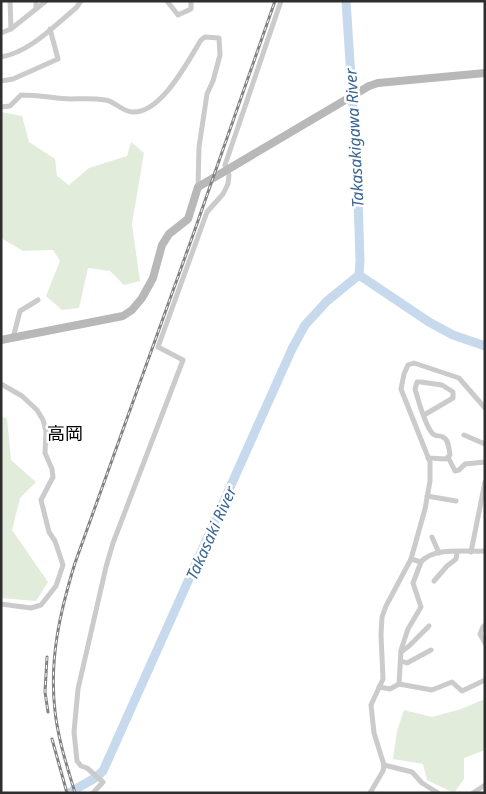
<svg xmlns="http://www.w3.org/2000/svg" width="486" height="794" font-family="'Noto Sans','Noto Sans JP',sans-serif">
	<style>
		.green { fill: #e2ecdb }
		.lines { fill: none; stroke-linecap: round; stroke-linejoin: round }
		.river { stroke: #c7d9ed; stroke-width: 9 }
		.street { stroke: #cbcbcb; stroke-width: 5 }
		.secondary { stroke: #b8b8b8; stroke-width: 8 }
		.rail-casing { stroke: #838383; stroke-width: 3 }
		.rail { stroke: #fff; stroke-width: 1; stroke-dasharray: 4; stroke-linecap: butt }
		.labels { text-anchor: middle; stroke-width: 5; stroke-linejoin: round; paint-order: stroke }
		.water-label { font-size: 16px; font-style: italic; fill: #396594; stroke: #fff }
		.quarter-label { font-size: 18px; fill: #000; stroke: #fff }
	</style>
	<rect width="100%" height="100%" fill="#fff"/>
	<g class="green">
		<polygon points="1,112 22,116 29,142 55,159 57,176 69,185 89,168 127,156 131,142 144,153 132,224 140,281 124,285 110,271 88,268 79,308 62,310 46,296 60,261 53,250 23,251 1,238"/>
		<polygon points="1,417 7,418 11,460 36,482 20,498 12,530 48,582 36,601 1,598"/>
		<polygon points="485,699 485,750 464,758 464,779 454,793 427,780 423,764 393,759 397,731 404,710 432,717 461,709"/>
	</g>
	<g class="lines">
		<g class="river">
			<polyline points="359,275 429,322 453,335 485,346"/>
			<polyline points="69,793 95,778 103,771 292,349 305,325 317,312 327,301 359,275 360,260 357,169 346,1"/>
		</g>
		<g class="street">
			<polyline points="10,1 11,29"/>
			<polyline points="36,1 36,9"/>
			<polyline points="167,1 178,15 191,9 191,1"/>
			<polyline points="1,33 11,29 46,1"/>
			<path d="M1,57C30,52 54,26 76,8L81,1"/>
			<polyline points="1,81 13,79 58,59 50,29"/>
			<path d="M1,107L10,106L21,95C38,95 54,98 70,99C82,99 93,98 105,100C115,101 121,111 132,112C161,114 188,61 201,40L205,37L219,38L220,55L213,81L207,94L199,147L198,187"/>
			<polyline points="13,338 20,311 38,300"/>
			<polyline points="1,384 22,396 37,410 43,420 46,431 45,453 52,469 53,477 41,500 49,532 55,541 63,565 56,586 41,605 31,608 1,604"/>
			<path d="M424,415L453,398V392L442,385L421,382H417L415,389C419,402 424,423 432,433C435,437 439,435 443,437C449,440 449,449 450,455L446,459L428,458"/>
			<polyline points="464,435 485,444"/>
			<polyline points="448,457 455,471 459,470 465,464 485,462"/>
			<polyline points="427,496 456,501"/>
			<polyline points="432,537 439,553"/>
			<polyline points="471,552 485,482"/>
			<path d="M411,559L421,562C433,547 466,552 485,551"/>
			<polyline points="434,581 447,566 456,559 457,552"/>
			<polyline points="485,625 483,627 480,634 485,643"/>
			<polyline points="401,652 409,646 429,626"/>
			<polyline points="401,661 407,663 431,650"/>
			<polyline points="399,684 432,690 452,682 462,691 485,680"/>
			<polyline points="379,687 390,689 399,684 401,650 408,629 421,607 413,583 421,562"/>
			<polyline points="384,765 412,772 422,783 438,793"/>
			<polyline points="93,793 103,782 87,768 81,766 77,761 74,732 78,689 106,567 113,543 183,360 158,347 207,212 223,194 228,184 229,175 225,165 281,1"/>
			<polyline points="370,793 383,771 384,765 374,733 371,705 383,679 381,635 382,617 386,606 411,559 425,509 430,481 430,462 401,389 404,374 408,365 414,363 459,378 485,408"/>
			<polyline points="473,793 485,785"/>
		</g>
		<polyline class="secondary" points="1,340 123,316 132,310 142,298 153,278 162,245 169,234 188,219 198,187 369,86 378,83 485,73"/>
		<defs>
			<g id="rail">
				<polyline points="47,657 45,692 48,712"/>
				<polyline points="52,739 67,793"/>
				<path d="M75,793C67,766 58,739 55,711C49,659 60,612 75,563L193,235L275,1"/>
			</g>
		</defs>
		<use href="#rail" class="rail-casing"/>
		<use href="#rail" class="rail"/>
	</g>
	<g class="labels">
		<g class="water-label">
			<text transform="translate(354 138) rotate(-93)" y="6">Takasakigawa River</text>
			<text transform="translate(211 533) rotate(-66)" y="6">Takasaki River</text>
		</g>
		<g class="quarter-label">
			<text x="65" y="440">高岡</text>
		</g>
	</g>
	<rect width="486" height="794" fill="none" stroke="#2e2e2e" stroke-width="5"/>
</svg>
